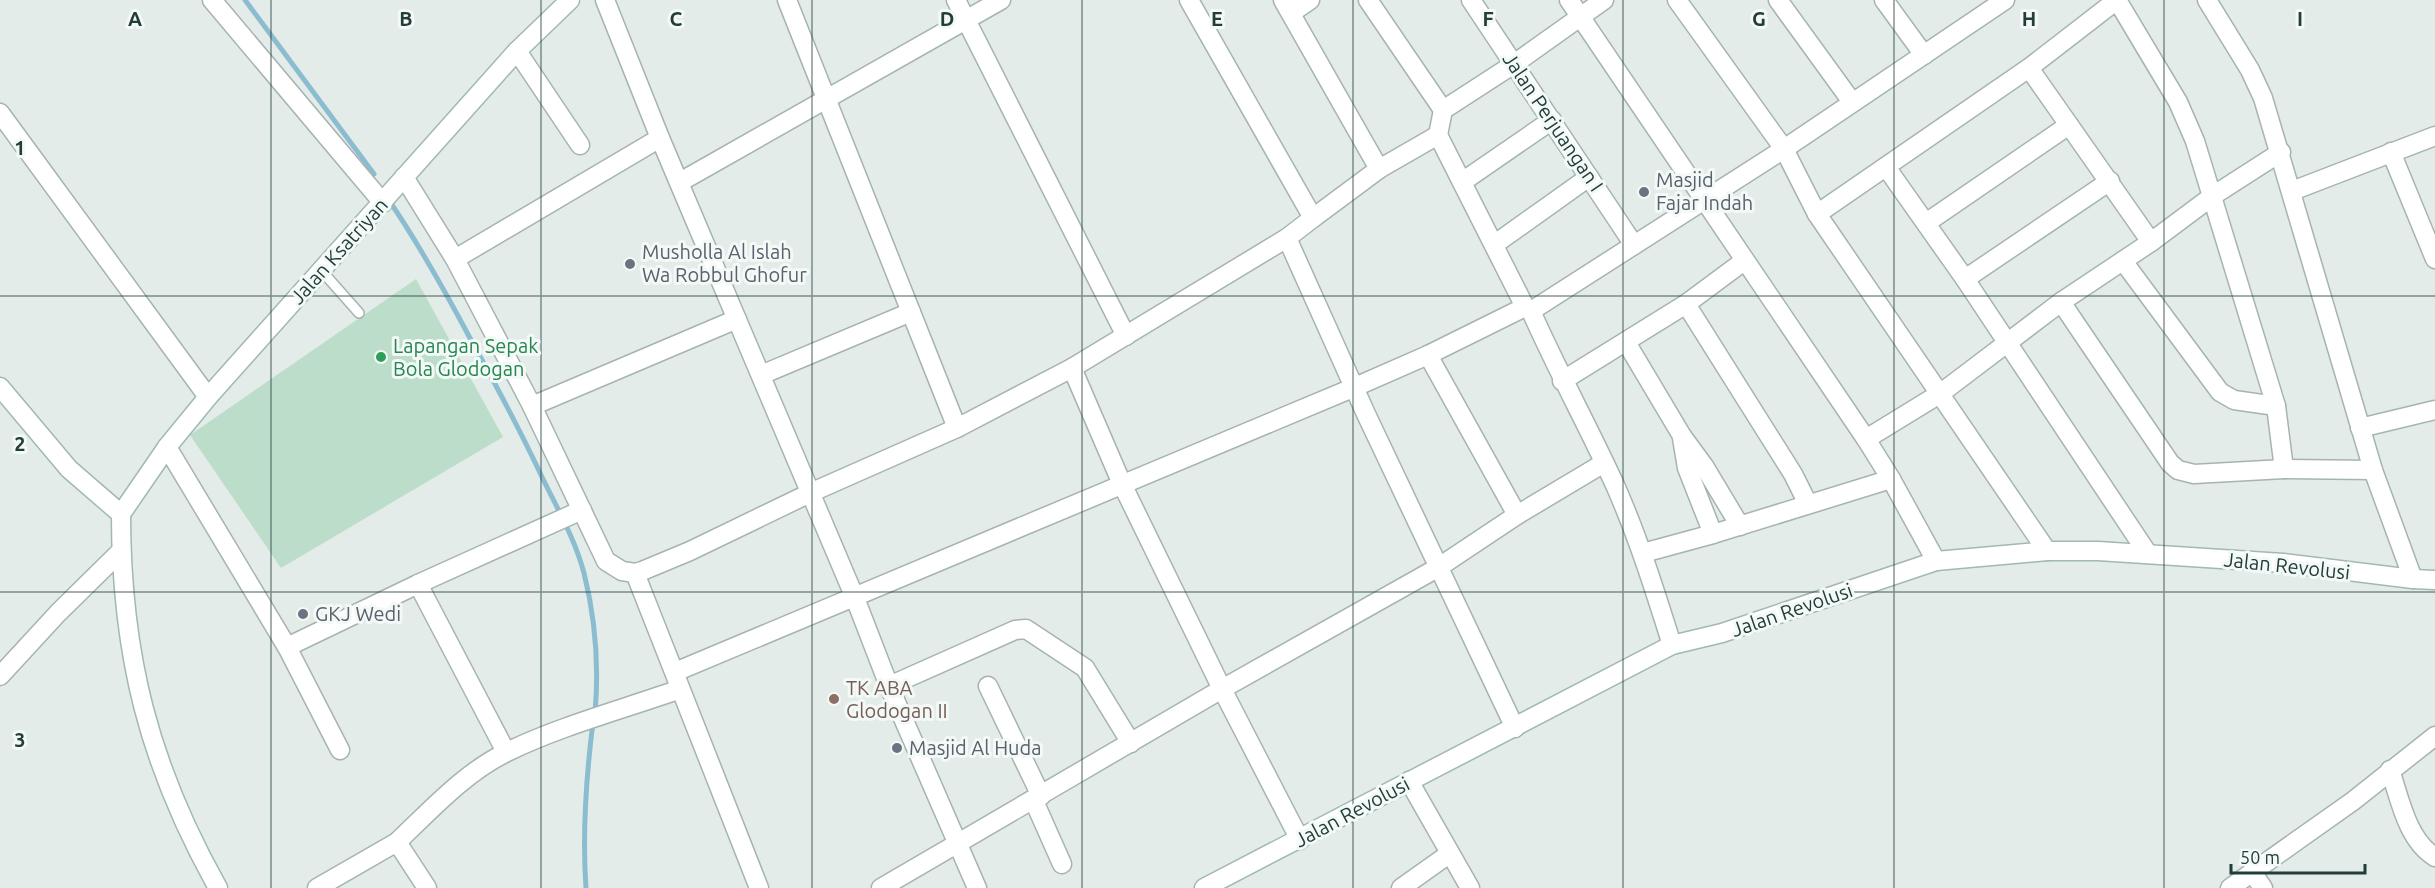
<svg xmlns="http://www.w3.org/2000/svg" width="2435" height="888" font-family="Ubuntu,sans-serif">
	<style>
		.green { fill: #bcddc9 }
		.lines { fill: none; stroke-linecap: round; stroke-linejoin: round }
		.stream { stroke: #8cbcd0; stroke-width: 5 }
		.lane-casing { stroke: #a6b4b1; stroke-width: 12 }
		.street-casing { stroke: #a6b4b1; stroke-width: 21 }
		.secondary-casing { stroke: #a1b8b3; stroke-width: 21 }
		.lane { stroke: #fff; stroke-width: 9 }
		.street { stroke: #fff; stroke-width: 18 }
		.secondary { stroke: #fff; stroke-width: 18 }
		.grid { fill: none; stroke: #233d3a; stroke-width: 1.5; stroke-opacity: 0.55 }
		.worship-dot { fill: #6b7280; stroke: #f3f9f7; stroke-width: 2 }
		.leisure-dot { fill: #2e9e5b; stroke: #f3f9f7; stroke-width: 2 }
		.education-dot { fill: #8d6e63; stroke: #f3f9f7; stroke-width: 2 }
		.labels { text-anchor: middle; stroke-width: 6; stroke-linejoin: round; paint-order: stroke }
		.street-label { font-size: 20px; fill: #233d3a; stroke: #f3f9f7 }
		.worship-label { font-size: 20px; fill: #5b616d; stroke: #f3f9f7; text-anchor: start }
		.leisure-label { font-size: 20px; fill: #27864d; stroke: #f3f9f7; text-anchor: start }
		.education-label { font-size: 20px; fill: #785e54; stroke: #f3f9f7; text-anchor: start }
		.grid-label { font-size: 20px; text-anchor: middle; font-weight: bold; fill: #233d3a; stroke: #f3f9f7; stroke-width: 6; stroke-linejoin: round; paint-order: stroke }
	</style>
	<rect width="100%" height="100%" fill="#e3ece9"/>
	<polygon class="green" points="416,279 503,437 281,568 190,435"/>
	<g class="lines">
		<g class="stream">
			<polyline points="245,0 374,174"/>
			<path d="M388,199C419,244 445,291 471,340C496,385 520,430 542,477C557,508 575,539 584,573C595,617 599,667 595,713"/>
			<path d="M586,888C582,832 586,778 593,722"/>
		</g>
		<defs>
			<polyline id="lane" points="321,270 359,313"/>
			<g id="street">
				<polyline points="212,0 383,203"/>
				<polyline points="605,0 660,138 855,598 889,686 977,888"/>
				<polyline points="787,0 957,428"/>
				<polyline points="956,0 1126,336"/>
				<polyline points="1189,0 1313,218 1287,238 1366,414 1515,728"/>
				<polyline points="1283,0 1379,169"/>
				<polyline points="1368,0 1443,110"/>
				<polyline points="1471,0 1634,245"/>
				<polyline points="1569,0 1866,439 1891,479 1936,561"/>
				<polyline points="1677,0 1784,149 1817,214 2047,551"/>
				<polyline points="1778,0 1852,102"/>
				<polyline points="1884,0 1924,55"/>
				<polyline points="2117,0 2178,102 2195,141 2276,406 2284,469"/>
				<polyline points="2207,0 2250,70 2263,98 2373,470 2413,579"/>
				<polyline points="1291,13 1310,0"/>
				<polyline points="517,51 580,145"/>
				<polyline points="2029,68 2151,242"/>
				<polyline points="0,113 208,397"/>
				<polyline points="1438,135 1443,110 1514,64 1604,0"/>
				<polyline points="2391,152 2435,259"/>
				<polyline points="1886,167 1965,279 2148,554"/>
				<polyline points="404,177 455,259 532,406 606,561 622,571 635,573 642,571 690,551 810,493 957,428 1072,368 1287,238"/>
				<polyline points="680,182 1001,0"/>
				<polyline points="1462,182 1552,120"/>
				<polyline points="2292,191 2435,136"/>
				<polyline points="1817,214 2029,68 2117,0"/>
				<path d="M1313,218L1379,169L1438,135L1525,307L1531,311C1557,370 1588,426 1615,485C1638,537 1655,591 1672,645"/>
				<polyline points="1926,223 2069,125"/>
				<polyline points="1495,244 1589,177"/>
				<polyline points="455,259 660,138"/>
				<polyline points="2123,261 2220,392 2234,400 2276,406"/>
				<polyline points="1965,279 2110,181"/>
				<polyline points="2061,302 2170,463 2178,470 2194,474 2284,469 2373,470"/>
				<polyline points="1686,304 1793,474 1808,504"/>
				<polyline points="1531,311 1784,149 2005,0"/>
				<polyline points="1626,342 1682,436 1704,466 1740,526"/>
				<polyline points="1428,355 1517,515"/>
				<polyline points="1072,368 1122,484 1222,689 1300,840"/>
				<polyline points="761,375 911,312"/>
				<polyline points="1562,381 1686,304 1744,261"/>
				<polyline points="532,406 737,319"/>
				<polyline points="2360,428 2435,410"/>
				<polyline points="1682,438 1687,468 1713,534"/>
				<polyline points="1866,439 1941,393 2061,302 2151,242 2214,195 2281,152"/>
				<polyline points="167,447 287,647 340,750"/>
				<polyline points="1643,553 1713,534 1891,479"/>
				<polyline points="635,573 759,888"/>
				<polyline points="418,584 506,752"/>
				<polyline points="287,647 418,584 582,510"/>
				<polyline points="675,672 1355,387 1428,355 1525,307"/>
				<polyline points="0,676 58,613 120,552"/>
				<polyline points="889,686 1015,630 1026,629 1085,668 1131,743"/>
				<polyline points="988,686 1041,796"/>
				<path d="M2390,770C2400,799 2407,840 2435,857"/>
				<polyline points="1409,781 1470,888"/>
				<polyline points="1034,801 1062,864"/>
				<path d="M397,842C431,810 464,773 507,752C560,726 624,709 680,689"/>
				<polyline points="2252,872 2263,888"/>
				<polyline points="317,888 397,842 427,888"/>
				<polyline points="881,888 1222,689 1439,567 1517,515 1604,463"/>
				<polyline points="1401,888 1449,854"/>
				<polyline points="2230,888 2353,801 2435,736"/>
			</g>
			<g id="secondary">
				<path d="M0,387L69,469L121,514C121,655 149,765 218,888"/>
				<polyline points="121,514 167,447 208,397 517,51 570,0"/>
				<polyline points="1204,888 1672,645 1722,633 1936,561 2047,551 2098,551 2283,563 2413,579 2435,580"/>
			</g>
		</defs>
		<use href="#lane" class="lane-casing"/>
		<use href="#street" class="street-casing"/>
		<use href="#secondary" class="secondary-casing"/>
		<use href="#lane" class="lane"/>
		<use href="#street" class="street"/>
		<use href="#secondary" class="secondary"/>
	</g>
	<path class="grid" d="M271,0V888M541,0V888M812,0V888M1082,0V888M1353,0V888M1623,0V888M1894,0V888M2164,0V888M0,296H2435M0,592H2435"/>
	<g class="worship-dot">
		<circle cx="1644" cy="192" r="6"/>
		<circle cx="630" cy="264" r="6"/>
		<circle cx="303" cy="614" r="6"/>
		<circle cx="897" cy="748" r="6"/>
	</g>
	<circle class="leisure-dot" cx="381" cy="357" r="6"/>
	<circle class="education-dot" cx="834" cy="699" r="6"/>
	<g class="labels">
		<g class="street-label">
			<text transform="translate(1553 122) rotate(56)" y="7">Jalan Perjuangan I</text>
			<text transform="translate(339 251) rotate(-48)" y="7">Jalan Ksatriyan</text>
			<text transform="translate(2287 566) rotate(6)" y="7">Jalan Revolusi</text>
			<text transform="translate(1792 610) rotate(-19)" y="7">Jalan Revolusi</text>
			<text transform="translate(1352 812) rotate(-28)" y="7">Jalan Revolusi</text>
		</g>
		<g class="worship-label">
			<text x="1656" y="187">Masjid<tspan x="1656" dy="23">Fajar Indah</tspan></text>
			<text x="642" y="259">Musholla Al Islah<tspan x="642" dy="23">Wa Robbul Ghofur</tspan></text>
			<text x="315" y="621">GKJ Wedi</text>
			<text x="909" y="755">Masjid Al Huda</text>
		</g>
		<g class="leisure-label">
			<text x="393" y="353">Lapangan Sepak<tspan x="393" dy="23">Bola Glodogan</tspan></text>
		</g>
		<g class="education-label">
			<text x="846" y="695">TK ABA<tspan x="846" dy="23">Glodogan II</tspan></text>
		</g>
	</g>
	<g class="grid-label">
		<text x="135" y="26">A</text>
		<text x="406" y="26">B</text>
		<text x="676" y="26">C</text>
		<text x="947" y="26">D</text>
		<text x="1217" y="26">E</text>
		<text x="1488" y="26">F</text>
		<text x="1759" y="26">G</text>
		<text x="2029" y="26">H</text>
		<text x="2300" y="26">I</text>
		<text x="20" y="155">1</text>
		<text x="20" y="451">2</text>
		<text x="20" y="747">3</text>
	</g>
	<path d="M2231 864v9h134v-9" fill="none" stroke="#233d3a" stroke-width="3"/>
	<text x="2240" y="864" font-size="18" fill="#233d3a" stroke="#f3f9f7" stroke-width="4.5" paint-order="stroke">50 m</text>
</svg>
